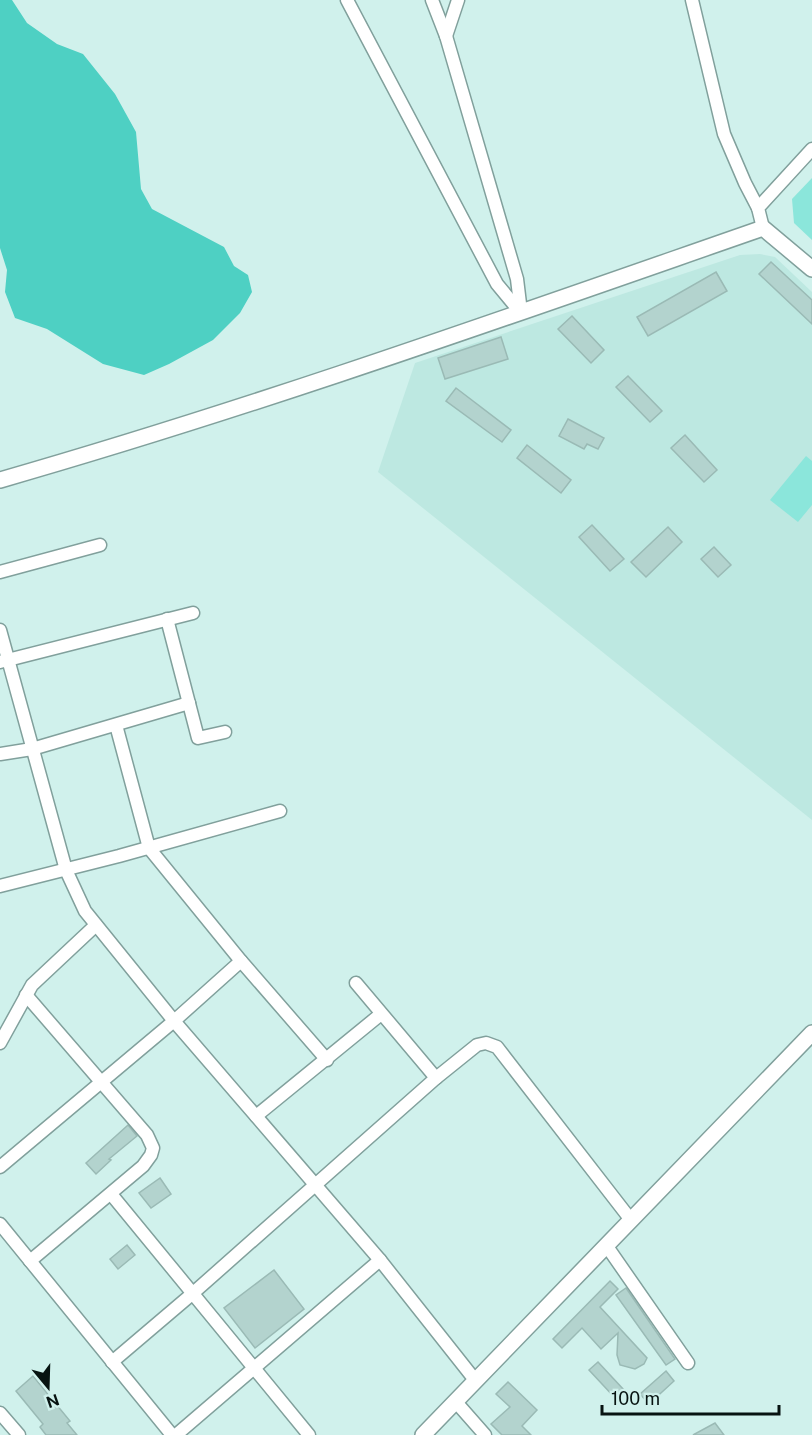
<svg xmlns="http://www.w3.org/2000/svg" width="812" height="1435" font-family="'Public Sans',sans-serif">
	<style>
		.built { fill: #bde8e1 }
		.green { fill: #8be6db }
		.water { fill: #4ed0c3 }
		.building { fill: #b3d3ce; stroke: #9abab5; stroke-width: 1.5 }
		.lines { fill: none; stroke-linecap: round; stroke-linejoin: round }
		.minor-casing { stroke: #81a09c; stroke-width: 15 }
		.tertiary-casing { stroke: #81a09c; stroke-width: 18 }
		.minor { stroke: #fff; stroke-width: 12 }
		.tertiary { stroke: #fff; stroke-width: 15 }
	</style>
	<rect width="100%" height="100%" fill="#d0f1ec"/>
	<polygon class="built" points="760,254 775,257 812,292 812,820 378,472 415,363 740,255"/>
	<g class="green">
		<polygon points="812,178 812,240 794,223 792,199"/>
		<polygon points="806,456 812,461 812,505 798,522 770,500"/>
	</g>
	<polygon class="water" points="0,0 12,0 27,23 57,44 83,54 115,94 136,132 141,189 152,209 224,247 234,266 248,275 252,292 240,313 213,340 169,364 144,375 103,364 47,329 15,318 5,292 7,270 0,248"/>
	<g class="building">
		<polygon points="771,262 812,300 812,324 759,274"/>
		<polygon points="716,272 727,291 648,336 637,317"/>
		<polygon points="572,316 604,350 591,363 558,329"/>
		<polygon points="501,337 508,359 445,379 438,358"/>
		<polygon points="628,376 662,411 650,422 616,387"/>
		<polygon points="456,388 511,430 502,442 446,401"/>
		<polygon points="568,419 604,438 598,449 587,444 584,449 559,436"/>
		<polygon points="685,435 717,470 704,482 671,448"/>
		<polygon points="527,445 571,480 561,493 517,458"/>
		<polygon points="592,525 624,559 610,571 579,537"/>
		<polygon points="668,527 682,542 646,577 631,562"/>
		<polygon points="714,547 731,565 718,577 701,559"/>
		<polygon points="128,1125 137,1136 109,1159 111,1160 96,1174 86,1163"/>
		<polygon points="160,1178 171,1194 151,1208 139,1193"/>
		<polygon points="127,1245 135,1255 118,1269 110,1259"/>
		<polygon points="274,1270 304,1309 255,1348 224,1308"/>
		<polygon points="610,1281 618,1289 600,1307 647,1358 644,1364 635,1369 620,1365 617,1355 618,1333 601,1349 582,1328 562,1348 553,1339"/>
		<polygon points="626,1288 675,1359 666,1365 616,1295"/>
		<polygon points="598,1362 624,1390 615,1398 589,1370"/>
		<polygon points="666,1371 674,1381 649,1404 640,1394"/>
		<polygon points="33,1376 70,1421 67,1423 77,1435 46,1435 40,1427 43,1424 16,1391"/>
		<polygon points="508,1382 537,1410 522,1426 531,1435 502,1435 491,1424 510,1407 496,1394"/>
		<polygon points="715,1423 724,1435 693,1435"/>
	</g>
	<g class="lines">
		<defs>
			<g id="minor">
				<polyline points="347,0 497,284 521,313"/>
				<polyline points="432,0 446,36 517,279 521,312"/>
				<polyline points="692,0 724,134 745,183 758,208"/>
				<polyline points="446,36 458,0"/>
				<polyline points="763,228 758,208 812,149"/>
				<polyline points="0,572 100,545"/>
				<polyline points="167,619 198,738 225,732"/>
				<polyline points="0,630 66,870 85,911 174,1021 380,1260 475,1380"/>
				<polyline points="0,662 193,613"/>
				<polyline points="116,725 149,848 241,961 327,1060"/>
				<polyline points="0,754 32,749 189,703"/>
				<polyline points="0,886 119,856 280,811"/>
				<polyline points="356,983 436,1078"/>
				<polyline points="26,995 147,1135 153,1148 151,1155 143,1166 30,1261"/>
				<polyline points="0,1043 32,985 96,925"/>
				<polyline points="256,1116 381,1014"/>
				<polyline points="0,1167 174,1021 241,961"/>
				<polyline points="111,1194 309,1435"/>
				<polyline points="0,1224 172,1435"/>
				<polyline points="606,1245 688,1363"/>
				<polyline points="112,1362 192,1294 436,1078 477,1045 486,1043 497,1047 631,1220"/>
				<polyline points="456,1402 485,1435"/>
				<polyline points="0,1413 19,1435"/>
				<polyline points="176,1435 380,1260"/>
			</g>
			<g id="tertiary">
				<path d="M0,480C258,406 510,316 763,228L812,269"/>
				<polyline points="423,1435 812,1033"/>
			</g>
		</defs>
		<use href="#minor" class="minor-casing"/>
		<use href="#tertiary" class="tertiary-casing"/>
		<use href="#minor" class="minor"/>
		<use href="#tertiary" class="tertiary"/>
	</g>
	<g transform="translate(48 1387) rotate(161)" stroke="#d0f1ec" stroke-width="4.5" paint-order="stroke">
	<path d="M0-4.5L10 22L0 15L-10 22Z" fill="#071311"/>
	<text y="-9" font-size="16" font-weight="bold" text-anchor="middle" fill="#071311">N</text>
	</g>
	<path d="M602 1405v9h177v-9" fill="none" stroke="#071311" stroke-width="3"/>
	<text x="611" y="1405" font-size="18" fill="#071311" stroke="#d0f1ec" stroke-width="4.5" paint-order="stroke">100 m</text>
</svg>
